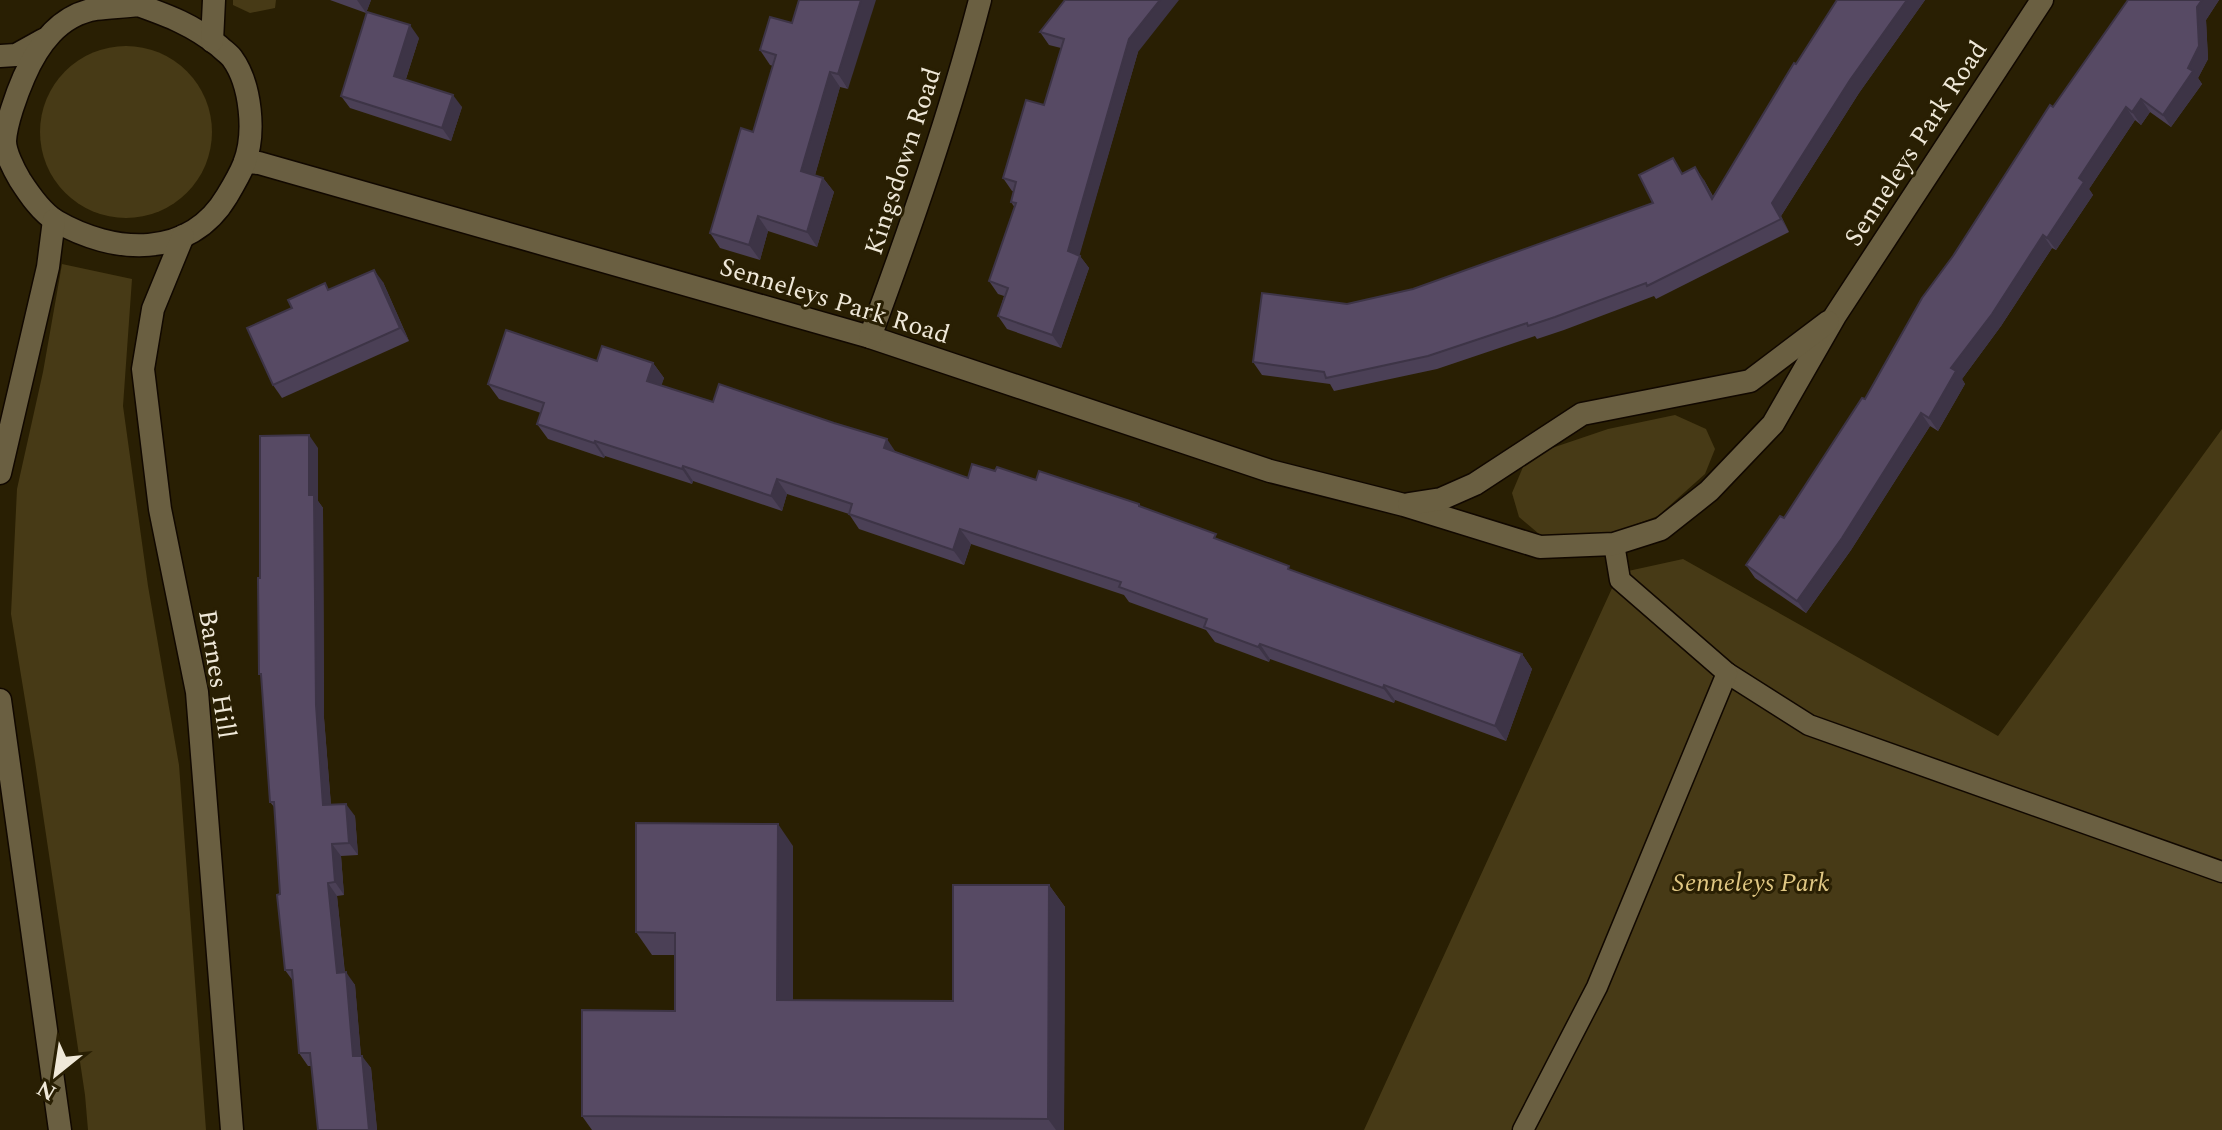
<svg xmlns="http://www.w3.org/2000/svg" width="2222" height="1130" font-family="Spectral,serif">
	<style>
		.green { fill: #473a16 }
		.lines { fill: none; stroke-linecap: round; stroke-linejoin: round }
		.service-casing { stroke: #110800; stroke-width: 23 }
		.minor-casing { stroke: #110800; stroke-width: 25 }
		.tertiary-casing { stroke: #110800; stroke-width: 25 }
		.secondary-casing { stroke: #110800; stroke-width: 25 }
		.service { stroke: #6a5f41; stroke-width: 20 }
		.minor { stroke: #6a5f41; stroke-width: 22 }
		.tertiary { stroke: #6a5f41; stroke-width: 22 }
		.secondary { stroke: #6a5f41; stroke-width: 22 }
		.wall { fill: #4b4056 }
		.shaded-wall { fill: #3d3446 }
		.building { fill: #574a64; stroke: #3d3446; stroke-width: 2 }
		.labels { text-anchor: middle; stroke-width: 6; stroke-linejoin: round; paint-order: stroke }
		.street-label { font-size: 26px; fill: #efe8d8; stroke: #291f03 }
		.park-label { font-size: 26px; font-style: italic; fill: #e0c783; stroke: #291f03 }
	</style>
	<rect width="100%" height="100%" fill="#291f03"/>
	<g class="green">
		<polygon points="233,0 276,0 275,8 250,13 233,5"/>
		<circle cx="126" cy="132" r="86"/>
		<polygon points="62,264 132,279 123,406 148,586 179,765 206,1130 88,1130 85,1095 35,761 11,614 17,489 43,372"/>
		<polygon points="1675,415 1706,429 1715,449 1705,474 1658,516 1593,540 1545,539 1519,517 1512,493 1523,467 1549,449 1608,429"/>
		<polygon points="2222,429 2222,1130 1364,1130 1619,573 1683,559 1998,736"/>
	</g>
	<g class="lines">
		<defs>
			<g id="service">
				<polyline points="1727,673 1809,725 2222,872"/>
				<polyline points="1523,1130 1597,987 1727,673 1620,580 1614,544"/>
			</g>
			<g id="minor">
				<polyline points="245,162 259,163 870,337 1270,471 1404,505 1540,547 1614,544 1661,529 1709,491 1773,424 1835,316 2042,0"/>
				<path d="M870,337C911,226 950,115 980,0"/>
				<polyline points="1409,504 1441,499 1475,484 1582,414 1750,381 1828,322"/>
			</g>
			<polyline id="tertiary" points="0,56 16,55 43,40"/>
			<g id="secondary">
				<path d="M138,5C169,16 193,25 219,46C223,50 229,54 232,58C251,84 256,134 244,164C240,174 233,186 227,196C189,260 113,254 56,221C41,212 29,194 20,180C14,170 5,152 5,141C6,123 17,93 24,77C38,45 59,15 96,9C110,7 124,7 138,5Z"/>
				<polyline points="212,41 214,0"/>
				<polyline points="183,236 153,309 143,369 160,509 197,692 232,1130"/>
				<polyline points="0,473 48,267 54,220"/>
				<polyline points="0,700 60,1130"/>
			</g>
		</defs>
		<use href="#service" class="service-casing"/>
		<use href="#minor" class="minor-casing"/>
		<use href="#tertiary" class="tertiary-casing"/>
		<use href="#secondary" class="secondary-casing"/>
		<use href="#service" class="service"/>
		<use href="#minor" class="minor"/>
		<use href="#tertiary" class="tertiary"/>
		<use href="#secondary" class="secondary"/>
	</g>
	<g class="wall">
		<polygon points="330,0 371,0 366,13"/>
		<polygon points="799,0 848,89 840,87 815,175 823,178 834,192 817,247 768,231 760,260 720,248 710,233 753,132 773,66 770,65 760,50 792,23"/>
		<polygon points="1837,0 1925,0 1859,93 1781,216 1789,232 1656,299 1654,296 1564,330 1537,339 1535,336 1437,369 1334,391 1330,384 1262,375 1253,362 1347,304 1413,289 1653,203 1683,173 1704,180 1713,196"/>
		<polygon points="2128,0 2219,0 2206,20 2208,59 2198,78 2202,84 2171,127 2150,112 2141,125 2135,120 2089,189 2093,195 2056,250 2052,248 2001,326 1962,379 1965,384 1938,431 1930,426 1851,550 1806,613 1755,578 1746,565 1784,518 1865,399 1953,256 2053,107"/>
		<polygon points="1040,32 1138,52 1079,255 1089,268 1061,348 1007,329 998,316 1004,296 998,294 989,281 1015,208 1011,202 1014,191 1012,191 1003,178 1044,105 1061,48 1049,45"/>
		<polygon points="419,38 406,79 462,107 451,141 350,108 341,96"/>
		<polygon points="383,282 409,341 282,398 273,385 292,308 330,290"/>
		<polygon points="597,361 653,363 664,378 661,385 713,402 897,452 968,478 995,471 1036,480 1141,507 1291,570 1522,654 1532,669 1506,741 1395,700 1394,703 1270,659 1269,662 1215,642 1206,630 1129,602 1124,595 971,544 964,565 859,529 849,514 787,494 782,511 693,481 692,484 605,456 604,458 548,439 537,424 541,413 499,399 488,384"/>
		<polygon points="318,448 318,501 323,508 324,718 331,805 355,816 358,855 341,856 344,895 337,896 345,973 355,985 361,1056 371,1068 377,1130 318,1130 312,1066 308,1066 299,1053 293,981 285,970 275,808 270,802 261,676 259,674 260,578"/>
		<polygon points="793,846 793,1000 953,1001 1049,885 1065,907 1064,1130 592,1130 582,1116 675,1011 675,955 652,955 636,932"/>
	</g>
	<g class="shaded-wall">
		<polygon points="357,0 371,0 366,13"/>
		<polygon points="861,0 876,0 848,89 838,74"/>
		<polygon points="1160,0 1179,0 1138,52 1077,264 1068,251 1129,39"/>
		<polygon points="1907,0 1925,0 1859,93 1781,216 1789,232 1781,219 1772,203 1850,80"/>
		<polygon points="2202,0 2219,0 2206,20 2208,59 2198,78 2202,84 2171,127 2163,115 2197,7"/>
		<polygon points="410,25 419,38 403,88 394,76"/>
		<polygon points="830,72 840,87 812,186 801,171"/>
		<polygon points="453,95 462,107 451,141 442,128"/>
		<polygon points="2141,99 2150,112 2141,125 2132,112"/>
		<polygon points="2126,107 2135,120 2089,189 2093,195 2056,250 2047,238 2079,178"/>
		<polygon points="1695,167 1704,180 1720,211 1712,199"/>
		<polygon points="823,178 834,192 817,247 807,232"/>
		<polygon points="758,216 768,231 760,260 749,245"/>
		<polygon points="2043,235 2052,248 2001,326 1962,379 1965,384 1938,431 1929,418 1951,368"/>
		<polygon points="1080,256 1089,268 1061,348 1052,335"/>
		<polygon points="374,270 383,282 409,341 400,328"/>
		<polygon points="653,363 664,378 658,396 647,381"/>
		<polygon points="1921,413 1930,426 1851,550 1806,613 1797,601"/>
		<polygon points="309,435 318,448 318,501 323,508 324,718 332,818 323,805 316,705 309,495"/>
		<polygon points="887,439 897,454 884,448"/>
		<polygon points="595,441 605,456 604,458 594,443"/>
		<polygon points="683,466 693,481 692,484 682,469"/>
		<polygon points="777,479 787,494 782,511 771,496"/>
		<polygon points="960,529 971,544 964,565 953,550"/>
		<polygon points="1260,644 1270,659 1269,662 1258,647"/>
		<polygon points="1522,654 1532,669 1506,741 1495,726"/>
		<polygon points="1384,685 1395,700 1394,703 1383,688"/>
		<polygon points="346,804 355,816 358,855 349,843"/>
		<polygon points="778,824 793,846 793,1022 777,1000"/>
		<polygon points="332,844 341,856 344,895 335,882"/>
		<polygon points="328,883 337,896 346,986 337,973"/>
		<polygon points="1049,885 1065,907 1064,1130 1056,1130 1048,1119"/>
		<polygon points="346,972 355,985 362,1069 353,1056"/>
		<polygon points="362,1056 371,1068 377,1130 369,1130"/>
	</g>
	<g class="building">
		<polygon points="799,0 861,0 838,74 830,72 801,171 823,178 807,232 758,216 749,245 710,233 741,128 753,132 776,55 760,50 770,17 792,23"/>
		<polygon points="1065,0 1160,0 1129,39 1068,251 1080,256 1052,335 998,316 1008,288 989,281 1016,203 1011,202 1016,182 1003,178 1026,100 1044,105 1064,39 1040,32"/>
		<polygon points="1837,0 1907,0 1850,80 1772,203 1781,219 1647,286 1646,283 1555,317 1528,326 1527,323 1428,356 1326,378 1324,372 1253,362 1262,293 1347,304 1413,289 1653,203 1639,175 1673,158 1682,174 1695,167 1712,199 1794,63 1796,64"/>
		<polygon points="2128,0 2202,0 2197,7 2199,46 2188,68 2193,71 2163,115 2141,99 2132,112 2126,107 2079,178 2084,182 2047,238 2043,235 1992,314 1951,368 1956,371 1929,418 1921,413 1842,538 1797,601 1746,565 1780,516 1784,518 1862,398 1865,399 1922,298 1953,256 2050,105 2053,107"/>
		<polygon points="367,12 410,25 394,76 453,95 442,128 341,96"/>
		<polygon points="374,270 400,328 273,385 247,328 292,308 288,300 325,283 328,290"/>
		<polygon points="506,330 597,361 602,346 653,363 647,381 713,402 719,384 834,423 887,439 884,448 968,478 972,464 995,471 997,467 1036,480 1039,471 1139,504 1139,506 1216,534 1214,538 1289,566 1288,569 1522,654 1495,726 1384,685 1383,688 1260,644 1258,647 1204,627 1207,619 1119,587 1121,582 960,529 953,550 849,514 852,504 777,479 771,496 683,466 682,469 595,441 594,443 537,424 544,403 488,384"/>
		<polygon points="309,435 309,495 314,495 316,705 323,805 346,804 349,843 332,844 335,882 328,883 337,973 346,972 353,1056 362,1056 369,1130 318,1130 310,1053 299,1053 292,970 285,970 277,895 280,894 274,802 270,802 261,674 259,674 258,578 260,578 260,436"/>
		<polygon points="636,823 778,824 777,1000 953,1001 953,885 1049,885 1048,1119 582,1116 582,1010 675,1011 675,933 636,932"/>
	</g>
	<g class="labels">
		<g class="street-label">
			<text transform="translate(1915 143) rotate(-57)" y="9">Senneleys Park Road</text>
			<text transform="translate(902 161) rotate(-72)" y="9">Kingsdown Road</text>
			<text transform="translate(835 300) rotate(17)" y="9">Senneleys Park Road</text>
			<text transform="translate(218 674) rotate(81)" y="9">Barnes Hill</text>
		</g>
		<g class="park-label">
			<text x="1751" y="891">Senneleys Park</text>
		</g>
	</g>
	<g transform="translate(56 1074) rotate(210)" stroke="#291f03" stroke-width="6" paint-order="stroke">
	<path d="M0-6L14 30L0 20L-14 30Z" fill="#efe8d8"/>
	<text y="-12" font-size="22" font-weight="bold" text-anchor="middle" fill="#efe8d8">N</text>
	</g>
</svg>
